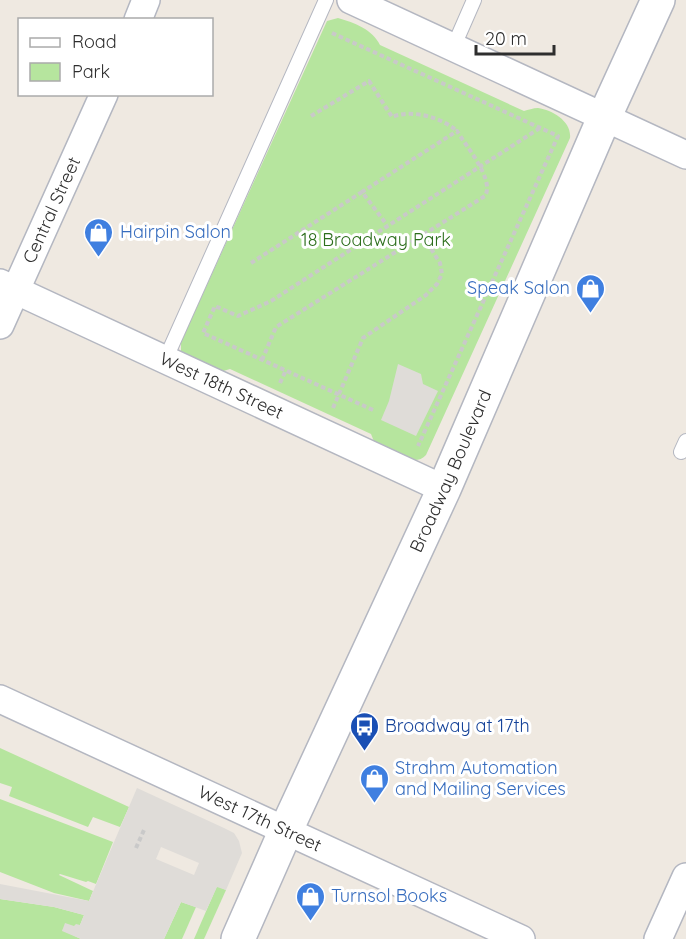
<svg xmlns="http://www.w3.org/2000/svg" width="686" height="939" font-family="Quicksand,sans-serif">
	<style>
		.green { fill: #b6e59e }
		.plaza { fill: #dfdcd8; fill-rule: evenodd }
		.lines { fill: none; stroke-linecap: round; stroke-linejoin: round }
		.service-casing { stroke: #b4b7c1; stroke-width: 16 }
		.minor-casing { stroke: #b4b7c1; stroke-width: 30 }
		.secondary-casing { stroke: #b4b7c1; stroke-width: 36 }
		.path { stroke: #c9c9c9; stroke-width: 4; stroke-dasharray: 4.5 3; stroke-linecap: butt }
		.service { stroke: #fff; stroke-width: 14 }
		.minor { stroke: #fff; stroke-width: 27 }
		.secondary { stroke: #fff; stroke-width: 33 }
		.labels { text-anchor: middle; stroke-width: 6; stroke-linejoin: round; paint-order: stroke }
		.street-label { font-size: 18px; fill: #2e2e2e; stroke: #fff }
		.shop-label { font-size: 18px; fill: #366cbe; stroke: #fff; text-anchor: start }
		.park-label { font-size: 18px; fill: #2c6e1b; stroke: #fff }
		.transit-label { font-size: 18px; fill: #164399; stroke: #fff; text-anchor: start }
	</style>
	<rect width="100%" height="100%" fill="#efe9e1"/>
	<g class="green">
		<path d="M338,18C355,23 372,29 380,45L524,111C528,110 533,108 538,108C553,110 572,122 570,138L426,455C414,469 388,450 375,444L371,434L230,369L220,372L186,357L181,352V342L327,21Z"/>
		<polygon points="0,748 129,807 120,827 93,817 88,827 9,796 12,787 0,783"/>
		<polygon points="0,799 113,842 96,884 88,881 86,882 60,874 59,875 93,891 89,901 54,893 0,872"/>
		<polygon points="217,886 226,890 204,939 194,939"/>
		<polygon points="0,899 54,907 84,915 80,925 62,930 81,939 0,939"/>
		<polygon points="181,902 196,907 182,939 164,939"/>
	</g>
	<g class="plaza">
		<polygon points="398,364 421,374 423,384 438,391 416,436 381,420 389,401"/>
		<path d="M137,788L224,828L234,833L239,841L242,853L226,890L217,887L206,911L181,902L164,939H81L62,931L65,923L74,926L76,924L80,925L84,915L54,907L0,899V884L89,901ZM161,847L199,863L194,875L156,859Z"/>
	</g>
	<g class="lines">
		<defs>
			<g id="service">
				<polyline points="453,48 474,0"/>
				<polyline points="166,358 326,0"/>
				<polyline points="681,452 686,441"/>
			</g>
			<g id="minor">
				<polyline points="351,0 686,155"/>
				<polyline points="138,20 146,0"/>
				<path id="s1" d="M0,283L444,489"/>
				<path id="s2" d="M0,325L104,94"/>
				<path id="s3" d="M0,699L521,939"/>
				<polyline points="658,939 686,877"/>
			</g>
			<g id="secondary">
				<path id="s4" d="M238,939L286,830L444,489L604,118L658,0"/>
			</g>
		</defs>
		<use href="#service" class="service-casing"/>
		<use href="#minor" class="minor-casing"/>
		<use href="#secondary" class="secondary-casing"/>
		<g class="path">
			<polyline points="332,33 558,136 418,446"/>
			<path d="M311,116L369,81L392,117C412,109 441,117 457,131"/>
			<polyline points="251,263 362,192 387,225"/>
			<path d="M262,360L276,327L485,196C495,180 466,146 457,131L362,192"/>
			<polyline points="280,383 286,370"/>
			<polyline points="333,408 363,338 426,295 437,284 442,274 440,263 423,236"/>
			<polyline points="373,410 203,333 215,306 238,316 271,301 540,128"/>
			<polyline points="136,848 144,830"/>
		</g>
		<use href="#service" class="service"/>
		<use href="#minor" class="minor"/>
		<use href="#secondary" class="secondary"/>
	</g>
	<defs>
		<symbol id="shop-pin" viewBox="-11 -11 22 30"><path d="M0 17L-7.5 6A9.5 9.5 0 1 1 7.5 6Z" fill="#3f7fe0" stroke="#fff"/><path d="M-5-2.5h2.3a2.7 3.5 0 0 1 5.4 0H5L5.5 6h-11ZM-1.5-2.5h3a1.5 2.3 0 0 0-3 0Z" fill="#fff"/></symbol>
		<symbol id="bus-pin" viewBox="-11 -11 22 30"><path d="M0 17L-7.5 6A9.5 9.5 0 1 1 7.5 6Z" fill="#1a4fb4" stroke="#fff"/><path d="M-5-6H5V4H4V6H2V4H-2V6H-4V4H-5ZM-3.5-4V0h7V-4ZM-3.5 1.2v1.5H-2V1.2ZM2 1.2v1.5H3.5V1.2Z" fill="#fff"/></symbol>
	</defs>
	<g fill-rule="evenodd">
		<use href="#shop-pin" x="82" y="216" width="33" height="45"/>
		<use href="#shop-pin" x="574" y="272" width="33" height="45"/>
		<use href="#bus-pin" x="348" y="710" width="33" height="45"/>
		<use href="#shop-pin" x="358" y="762" width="33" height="45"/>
		<use href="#shop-pin" x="294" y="880" width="33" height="45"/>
	</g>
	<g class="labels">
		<g class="street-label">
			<text dy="6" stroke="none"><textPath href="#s2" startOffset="126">Central Street</textPath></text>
			<text dy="6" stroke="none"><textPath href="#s1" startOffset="244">West 18th Street</textPath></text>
			<text dy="6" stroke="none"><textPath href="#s4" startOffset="514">Broadway Boulevard</textPath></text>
			<text dy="6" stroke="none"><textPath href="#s3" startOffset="286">West 17th Street</textPath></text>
		</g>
		<g class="shop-label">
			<text x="120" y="238">Hairpin Salon</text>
			<text x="570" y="294" text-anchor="end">Speak Salon</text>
			<text x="395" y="774">Strahm Automation<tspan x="395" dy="21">and Mailing Services</tspan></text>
			<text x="331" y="902">Turnsol Books</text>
		</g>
		<g class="park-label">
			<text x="376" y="246">18 Broadway Park</text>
		</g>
		<g class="transit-label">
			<text x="385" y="732">Broadway at 17th</text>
		</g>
	</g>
	<rect x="18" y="18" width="195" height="78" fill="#ffffff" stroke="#ababab" stroke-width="1.5"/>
	<rect x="30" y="38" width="30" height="9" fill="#ffffff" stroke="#ababab" stroke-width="1.5"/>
	<text x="72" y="48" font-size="18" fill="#2e2e2e">Road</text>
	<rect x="30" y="63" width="30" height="18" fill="#b6e59e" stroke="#ababab" stroke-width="1.5"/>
	<text x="72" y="78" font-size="18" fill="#2e2e2e">Park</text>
	<path d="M476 45v9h78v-9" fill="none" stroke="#2e2e2e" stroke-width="3"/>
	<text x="485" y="45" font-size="18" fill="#2e2e2e" stroke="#ffffff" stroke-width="4.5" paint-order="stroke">20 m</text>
</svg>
